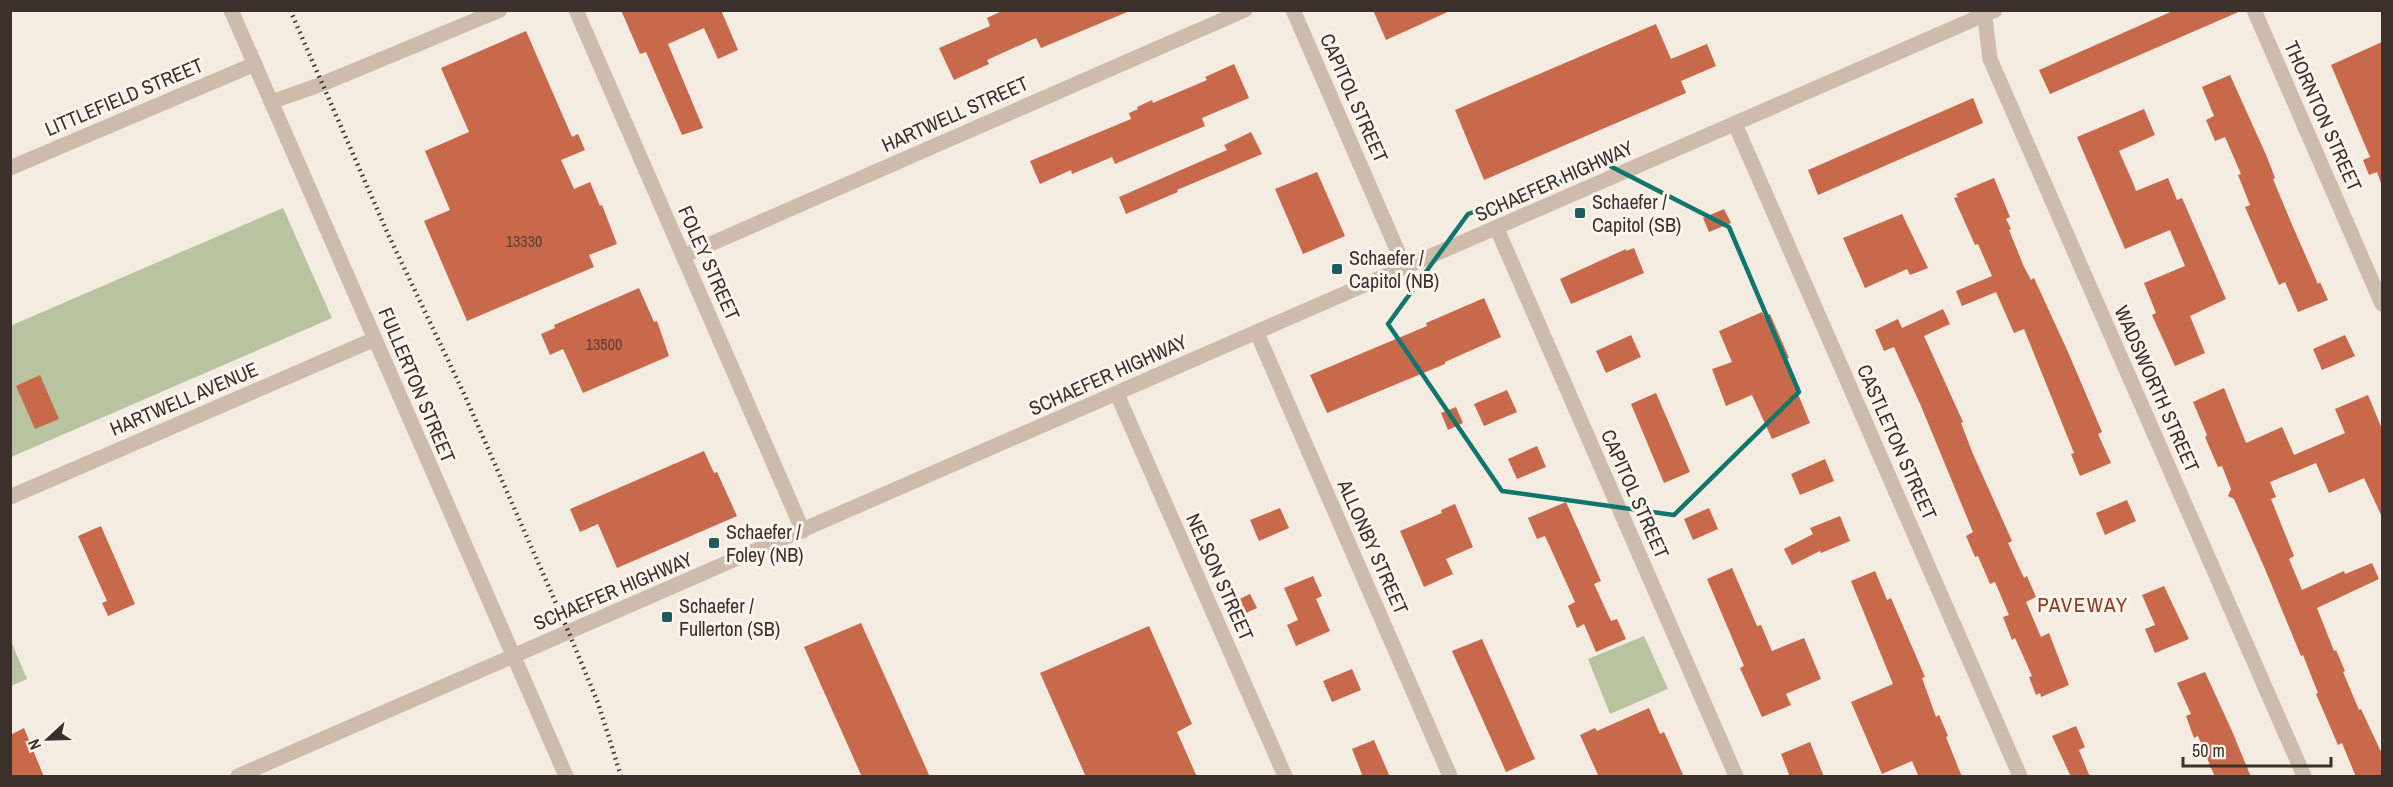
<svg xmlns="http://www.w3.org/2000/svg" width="2393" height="787" font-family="'Archivo Narrow',sans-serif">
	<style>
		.green { fill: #b8c4a0 }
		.building { fill: #c8694b }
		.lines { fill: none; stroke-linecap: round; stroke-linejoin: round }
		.minor { stroke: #cdbbac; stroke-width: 15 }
		.tertiary { stroke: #cdbbac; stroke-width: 15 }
		.rail { stroke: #3b302b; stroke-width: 4.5; stroke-dasharray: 1.5 4.5; stroke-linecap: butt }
		.marked { fill: none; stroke: #0f766e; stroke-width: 4.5; stroke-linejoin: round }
		.poi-dot { fill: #1f5a5e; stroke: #fbf5ee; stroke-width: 2 }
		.labels { text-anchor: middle; stroke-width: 6; stroke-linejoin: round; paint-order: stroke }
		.number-label { font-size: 16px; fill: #5e3e33 }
		.street-label { font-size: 20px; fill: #3b302b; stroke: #fbf5ee }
		.poi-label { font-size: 20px; fill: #3b302b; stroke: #fbf5ee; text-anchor: start }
		.neighbourhood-label { font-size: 21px; letter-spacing: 1.5px; fill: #8c3b22; stroke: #fbf5ee }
	</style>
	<rect width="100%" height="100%" fill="#f4ebe1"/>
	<g class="green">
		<polygon points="283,208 332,318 11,457 10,326"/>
		<polygon points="1644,636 1668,689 1610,714 1588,659"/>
		<polygon points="11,641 27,679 11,686 10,686"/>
	</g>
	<g class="building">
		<polygon points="621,10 721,10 738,50 718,59 704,28 668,44 703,128 682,135 646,52 640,54"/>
		<polygon points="1004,10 1132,10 1041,48 1036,38 987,60 989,64 954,80 939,48 990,26 987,18"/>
		<polygon points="1373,10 1452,10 1386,40"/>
		<polygon points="2175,10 2243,10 2050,94 2039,70"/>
		<polygon points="1656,24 1671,59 1707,44 1716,66 1681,81 1686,93 1484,180 1455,110"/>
		<polygon points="526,31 572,137 578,134 585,150 561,160 574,189 590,182 600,206 602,205 617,244 589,255 594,267 467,321 424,221 450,210 425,151 469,132 441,68"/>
		<polygon points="2382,42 2382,186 2377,172 2369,175 2363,160 2370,157 2331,65"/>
		<polygon points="1234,64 1249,98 1202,118 1205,126 1115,164 1112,157 1072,174 1071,170 1040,184 1030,161 1131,119 1129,113 1138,109 1137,107 1152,100 1153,103 1207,80 1205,77"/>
		<polygon points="2230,75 2267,157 2275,178 2273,179 2293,227 2318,284 2320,282 2328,300 2298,312 2285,282 2279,285 2245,207 2250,205 2238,175 2241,174 2225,137 2215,141 2206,120 2214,116 2202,87"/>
		<polygon points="1973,98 1983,123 1818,195 1808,170"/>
		<polygon points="2144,109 2155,135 2119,151 2134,185 2136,191 2168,178 2177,200 2182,198 2226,299 2190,316 2205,353 2175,366 2152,315 2156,313 2144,283 2185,266 2170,230 2125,249 2077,137"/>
		<polygon points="1251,132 1262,154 1177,190 1178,192 1126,214 1119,197 1227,150 1224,145"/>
		<polygon points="1317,172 1345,236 1303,254 1275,189"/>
		<polygon points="1994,178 2010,217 2006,219 2011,229 2009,230 2024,267 2031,280 2034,278 2068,352 2102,432 2098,434 2111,463 2080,476 2071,454 2074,453 2024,329 2014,333 1996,292 1962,306 1956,291 1992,276 1978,244 1975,245 1954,198 1958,197 1956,194"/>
		<polygon points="1724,209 1731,223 1709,232 1703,218"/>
		<polygon points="1902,214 1928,268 1910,275 1907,269 1865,288 1843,238"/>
		<polygon points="1634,248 1644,273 1571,304 1560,279 1626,249 1626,251"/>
		<polygon points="639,288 654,322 657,321 669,356 583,393 563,349 550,355 541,334 555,328 554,325"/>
		<polygon points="1484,298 1501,337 1445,362 1445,364 1327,413 1310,375 1427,326 1426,323"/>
		<polygon points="1943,309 1950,324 1924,336 1963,422 1961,423 1973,454 2012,541 2008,543 2024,578 2027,576 2036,597 2026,602 2041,637 2049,633 2069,685 2041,697 2040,693 2036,695 2029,677 2032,676 2015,638 2012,640 2003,617 2009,615 1995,582 1990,584 1978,556 1975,557 1966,536 1973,532 1921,406 1894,347 1884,351 1875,330 1898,319 1902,328"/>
		<polygon points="1762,312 1764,316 1770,314 1789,358 1784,360 1810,423 1772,439 1752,395 1726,406 1712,369 1732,362 1719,331"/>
		<polygon points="1631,335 1641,357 1606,373 1596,351"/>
		<polygon points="2345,335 2355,356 2322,370 2313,349"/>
		<polygon points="40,375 59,419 35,429 16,386"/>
		<polygon points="2224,388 2246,443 2282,427 2294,455 2345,433 2335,409 2368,395 2382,429 2382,517 2364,478 2329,493 2316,463 2270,482 2276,497 2271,499 2294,556 2289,559 2302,590 2344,571 2345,574 2372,563 2379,579 2317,608 2334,651 2336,650 2345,671 2343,672 2359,710 2361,709 2382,754 2382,777 2356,777 2342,743 2338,745 2316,694 2318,693 2303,655 2301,656 2265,569 2234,499 2228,496 2231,489 2222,466 2218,467 2205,437 2207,435 2193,402"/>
		<polygon points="1507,390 1517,412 1484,426 1474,404"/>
		<polygon points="1656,393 1690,472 1664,483 1631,404"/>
		<polygon points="1456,407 1463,423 1448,430 1441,413"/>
		<polygon points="1537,446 1546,467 1517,479 1508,459"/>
		<polygon points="704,451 714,473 717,472 737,516 617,568 598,524 580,532 570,509"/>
		<polygon points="1825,459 1834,481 1800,495 1791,474"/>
		<polygon points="2127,500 2136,521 2105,535 2096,513"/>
		<polygon points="1566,502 1601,581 1594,584 1611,621 1617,619 1626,639 1596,652 1584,624 1577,628 1568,606 1575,602 1545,536 1537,539 1528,518"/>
		<polygon points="1455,504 1473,547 1446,559 1453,574 1424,587 1400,531 1442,513 1441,510"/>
		<polygon points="1280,508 1289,528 1259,541 1250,520"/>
		<polygon points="1709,508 1718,529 1693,540 1684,519"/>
		<polygon points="1840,516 1850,541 1821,553 1820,551 1792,565 1784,549 1813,534 1810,528"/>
		<polygon points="101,526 135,604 108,616 102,603 107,601 78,536"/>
		<polygon points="1732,568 1757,626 1761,625 1772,651 1804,638 1821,679 1786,694 1791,705 1762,717 1740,668 1744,666 1707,579"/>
		<polygon points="1875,571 1887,600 1891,598 1925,677 1922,678 1936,717 1939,715 1948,736 1946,737 1962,777 1919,777 1912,761 1882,774 1851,702 1893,684 1851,581"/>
		<polygon points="1313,576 1322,596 1316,599 1330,631 1296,646 1287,625 1298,620 1284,588"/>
		<polygon points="2164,586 2189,639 2155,653 2145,629 2155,625 2142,595"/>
		<polygon points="1250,594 1257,608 1239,616 1233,602"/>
		<polygon points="861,623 930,777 862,777 804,647"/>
		<polygon points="1149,626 1192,724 1177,732 1197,777 1086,777 1040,673"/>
		<polygon points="1482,639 1535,759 1506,772 1452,651"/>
		<polygon points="1352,669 1361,690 1332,702 1323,681"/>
		<polygon points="2205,672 2232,731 2251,777 2215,777 2198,736 2194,738 2186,716 2191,714 2177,683"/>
		<polygon points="1649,708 1660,734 1664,732 1684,777 1599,777 1580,735 1595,728 1597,731"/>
		<polygon points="2076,726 2085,747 2079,750 2090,777 2071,777 2052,736"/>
		<polygon points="24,728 44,777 10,777 10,735"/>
		<polygon points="1374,740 1390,777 1363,777 1352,749"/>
		<polygon points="1810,742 1824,777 1790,777 1781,754"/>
	</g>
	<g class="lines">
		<g class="minor">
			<polyline points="576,10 803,531"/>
			<polyline points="1293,10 1405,268"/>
			<polyline points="1984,10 1990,59 2304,776"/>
			<polyline points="2254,10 2382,304"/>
			<polyline points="271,102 322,84 500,10"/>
			<polyline points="1735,124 2020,776"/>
			<polyline points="10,168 255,64"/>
			<polyline points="1497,229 1736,776"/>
			<polyline points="683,256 1245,10"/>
			<polyline points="1257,333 1450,776"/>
			<polyline points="1117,394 1285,776"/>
			<polyline points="10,497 375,339"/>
		</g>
		<g class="tertiary">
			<polyline points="231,10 566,776"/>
			<polyline points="238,776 1995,10"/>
		</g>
		<polyline class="rail" points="290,10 388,234 465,396 569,633 598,703 621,776"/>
	</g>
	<path class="marked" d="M1608,165L1729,227L1799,392L1674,515L1502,491L1388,324L1468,214Z"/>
	<g class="poi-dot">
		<rect x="1574" y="207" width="12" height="12" rx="3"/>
		<rect x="1331" y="263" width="12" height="12" rx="3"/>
		<rect x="708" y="537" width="12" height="12" rx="3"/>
		<rect x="661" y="611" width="12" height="12" rx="3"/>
	</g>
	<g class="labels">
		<g class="number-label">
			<text x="524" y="247">13330</text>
			<text x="604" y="350">13500</text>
		</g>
		<g class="street-label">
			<text transform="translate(124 97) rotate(-23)" y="7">LITTLEFIELD STREET</text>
			<text transform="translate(1354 98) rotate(66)" y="7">CAPITOL STREET</text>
			<text transform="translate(955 114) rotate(-24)" y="7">HARTWELL STREET</text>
			<text transform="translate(2323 116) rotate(66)" y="7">THORNTON STREET</text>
			<text transform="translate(1554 181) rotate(-24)" y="7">SCHAEFER HIGHWAY</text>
			<text transform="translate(709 263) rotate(66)" y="7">FOLEY STREET</text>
			<text transform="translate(1108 375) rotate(-24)" y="7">SCHAEFER HIGHWAY</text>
			<text transform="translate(417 385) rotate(67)" y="7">FULLERTON STREET</text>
			<text transform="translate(2157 389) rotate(66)" y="7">WADSWORTH STREET</text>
			<text transform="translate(184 399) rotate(-23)" y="7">HARTWELL AVENUE</text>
			<text transform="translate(1897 442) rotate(66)" y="7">CASTLETON STREET</text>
			<text transform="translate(1635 494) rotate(66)" y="7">CAPITOL STREET</text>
			<text transform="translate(1373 547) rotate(66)" y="7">ALLONBY STREET</text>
			<text transform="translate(1220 577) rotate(66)" y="7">NELSON STREET</text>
			<text transform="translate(613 591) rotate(-23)" y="7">SCHAEFER HIGHWAY</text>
		</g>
		<g class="poi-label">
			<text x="1592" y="209">Schaefer /<tspan x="1592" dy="23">Capitol (SB)</tspan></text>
			<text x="1349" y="265">Schaefer /<tspan x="1349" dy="23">Capitol (NB)</tspan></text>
			<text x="726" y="539">Schaefer /<tspan x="726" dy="23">Foley (NB)</tspan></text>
			<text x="679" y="613">Schaefer /<tspan x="679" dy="23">Fullerton (SB)</tspan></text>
		</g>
		<g class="neighbourhood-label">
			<text x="2083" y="612">PAVEWAY</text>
		</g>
	</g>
	<rect width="2393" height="787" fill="none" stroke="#3b302b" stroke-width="24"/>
	<g transform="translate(48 739) rotate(248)" stroke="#fbf5ee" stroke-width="4.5" paint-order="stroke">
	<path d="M0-4.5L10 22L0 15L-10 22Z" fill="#3b302b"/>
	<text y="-9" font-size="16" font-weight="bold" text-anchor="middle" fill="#3b302b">N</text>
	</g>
	<path d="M2183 757v9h148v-9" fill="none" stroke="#3b302b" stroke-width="3"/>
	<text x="2192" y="757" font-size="18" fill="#3b302b" stroke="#fbf5ee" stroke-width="4.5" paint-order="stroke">50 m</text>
</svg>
